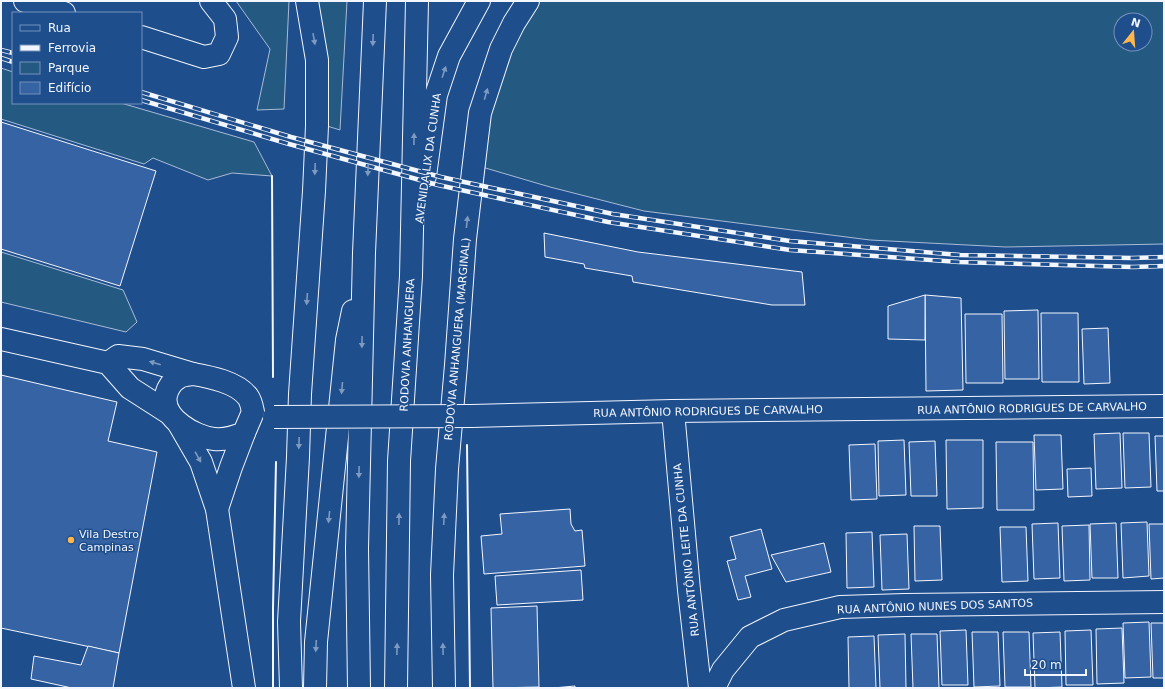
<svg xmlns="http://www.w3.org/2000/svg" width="1165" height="689" font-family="'DejaVu Sans',sans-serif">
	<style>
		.green { fill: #245a82; stroke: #a8bbd7; fill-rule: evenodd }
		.building { fill: #3563a3; stroke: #f2f6ff }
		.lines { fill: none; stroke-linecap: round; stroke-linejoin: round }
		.minor-casing { stroke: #f2f6ff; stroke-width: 24 }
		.highway-casing { stroke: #f2f6ff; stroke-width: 24 }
		.minor { stroke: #1f4e8c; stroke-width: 22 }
		.highway { stroke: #1f4e8c; stroke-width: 22 }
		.rail-casing { stroke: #f2f6ff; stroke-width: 4.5 }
		.rail { stroke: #1f4e8c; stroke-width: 3; stroke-dasharray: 9; stroke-linecap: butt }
		.minor-bridge-casing { stroke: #f2f6ff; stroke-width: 24; stroke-linecap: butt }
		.minor-bridge { stroke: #1f4e8c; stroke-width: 22 }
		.wall { stroke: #f2f6ff; stroke-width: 2 }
		.oneway { fill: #7e9ac0 }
		.poi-dot { fill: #ffb74d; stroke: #1f4e8c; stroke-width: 1.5 }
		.labels { text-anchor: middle; stroke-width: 3; stroke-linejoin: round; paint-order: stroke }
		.street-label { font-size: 11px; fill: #f2f6ff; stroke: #1f4e8c }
		.poi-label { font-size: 11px; fill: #f2f6ff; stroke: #1f4e8c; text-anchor: start }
	</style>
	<rect width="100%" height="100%" fill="#1f4e8c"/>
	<g class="green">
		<polygon points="236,1 289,1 284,109 257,110 270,49"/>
		<polygon points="317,1 347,1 340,130 327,126"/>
		<path d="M538,1H1164V244L1006,247L870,240L644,211L550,187L482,167L486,117L511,51ZM1121,20H1145V44H1121Z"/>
		<polygon points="1,68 13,72 13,103 121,103 254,142 272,176 232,173 208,180 153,158 144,164 1,119"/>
		<polygon points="1,252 123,290 137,322 126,332 1,302"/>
	</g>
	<g class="building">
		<polygon points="1,122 156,171 120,286 1,249"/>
		<polygon points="544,233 638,252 802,272 805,305 772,305 633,282 632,276 585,268 584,264 545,257"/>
		<polygon points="925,295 961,298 963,390 926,391"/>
		<polygon points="925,295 925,340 888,339 888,306"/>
		<polygon points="1038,310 1039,379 1005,379 1004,311"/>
		<polygon points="1041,313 1078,313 1079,382 1042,382"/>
		<polygon points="965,314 1002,314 1003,383 966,383"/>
		<polygon points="1108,328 1110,383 1084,384 1082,329"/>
		<polygon points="1,375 117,402 108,441 157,452 119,653 1,628"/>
		<polygon points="1120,433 1122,488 1096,489 1094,434"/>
		<polygon points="1123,433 1149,433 1151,487 1125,488"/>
		<polygon points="1034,435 1061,435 1063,489 1036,490"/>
		<polygon points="1155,436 1164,436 1164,491 1157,491"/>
		<polygon points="904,440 906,495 879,496 878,441"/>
		<polygon points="946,440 983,440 983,508 947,509"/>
		<polygon points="935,441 937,496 911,496 909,442"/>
		<polygon points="996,442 1033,442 1034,510 997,510"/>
		<polygon points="875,444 877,499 851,500 849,445"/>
		<polygon points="1091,468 1092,496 1068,497 1067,469"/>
		<polygon points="570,509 571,524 575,531 582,530 585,566 484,574 481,536 502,534 500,514"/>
		<polygon points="1147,522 1149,576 1123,578 1121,523"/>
		<polygon points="1058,523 1060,578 1034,579 1032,524"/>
		<polygon points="1116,523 1118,578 1092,578 1090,524"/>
		<polygon points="1149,524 1164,524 1164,578 1151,579"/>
		<polygon points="1089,525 1090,580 1064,581 1062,526"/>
		<polygon points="914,526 940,526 942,580 915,581"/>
		<polygon points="1000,527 1026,527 1028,581 1002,582"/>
		<polygon points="761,529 772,569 745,576 751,597 738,600 727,561 736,559 730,537"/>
		<polygon points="872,532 874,587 847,588 846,533"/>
		<polygon points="907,534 909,589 882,590 880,535"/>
		<polygon points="824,543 831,572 786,582 771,555"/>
		<polygon points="581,570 583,600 497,605 495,576"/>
		<polygon points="537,606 539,687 493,688 491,608"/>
		<polygon points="1149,622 1151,677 1125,678 1123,623"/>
		<polygon points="1151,623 1164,623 1164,678 1153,678"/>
		<polygon points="1122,628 1124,683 1097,684 1096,629"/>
		<polygon points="966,630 968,685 942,685 940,631"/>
		<polygon points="1091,630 1093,685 1066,685 1065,631"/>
		<polygon points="972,632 998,632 1000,686 974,687"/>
		<polygon points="1003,632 1029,632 1031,687 1005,687"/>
		<polygon points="1060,632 1062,687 1035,688 1033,633"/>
		<polygon points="905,634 906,688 880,688 878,635"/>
		<polygon points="911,634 937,634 939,688 913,688"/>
		<polygon points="874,636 876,688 849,688 848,637"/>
		<polygon points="88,646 119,653 113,688 72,688 31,679 34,656 81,665"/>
		<polygon points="575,686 575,688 553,688"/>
	</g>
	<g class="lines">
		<defs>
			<g id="minor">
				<polyline points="25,1 64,13"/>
				<polyline points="141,37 204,57 219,54 227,37 225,19 211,1"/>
				<polyline points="1,339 108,363 130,388 169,413"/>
				<polyline points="108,363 118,356 143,359 193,374"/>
				<path d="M193,374C210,377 237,382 248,397C251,401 252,407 253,412L244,433C235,437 225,440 214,439C195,437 161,418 166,395C168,387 171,382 178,378C182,375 188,375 193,374Z"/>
				<polyline points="673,411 689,590 700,688"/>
				<polyline points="471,416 673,411 1164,406"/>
				<polyline points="179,424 201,462 217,509 244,688"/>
				<polyline points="217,509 231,467 244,433"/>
				<polyline points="714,688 723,670 750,637 784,620 840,607 905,605 1164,602"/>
			</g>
			<g id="highway">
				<polyline points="425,176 436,95 449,56 479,1"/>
				<polyline points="291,688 289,622 298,457 300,394 314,191 317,126 317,60 307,1"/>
				<polyline points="315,688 316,642 347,340 353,311"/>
				<polyline points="359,688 357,548 364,253 375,1"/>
				<polyline points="396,688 399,461 411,276 417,1"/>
				<polyline points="444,688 442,575 447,469 456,365 465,239 476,146 480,113 501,49 514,23 528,1"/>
			</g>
		</defs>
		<use href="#minor" class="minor-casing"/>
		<use href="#highway" class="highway-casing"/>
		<use href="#minor" class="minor"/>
		<use href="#highway" class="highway"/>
		<defs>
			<g id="rail">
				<polyline points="1,50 13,53"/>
				<polyline points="1,58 13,62"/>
				<polyline points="141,92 291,137 441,177 613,214 790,241 960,255 1133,258 1164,257"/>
				<polyline points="141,100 289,144 438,185 608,222 790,250 959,262 1133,267 1164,266"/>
			</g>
		</defs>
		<use href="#rail" class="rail-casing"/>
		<use href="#rail" class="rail"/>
		<defs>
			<polyline id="minor-bridge" points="274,417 471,416"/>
		</defs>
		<use href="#minor-bridge" class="minor-bridge-casing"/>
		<use href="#minor-bridge" class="minor-bridge"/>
		<g class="wall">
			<polyline points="272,176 273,377"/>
			<polyline points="467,445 470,688"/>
			<polyline points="273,688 273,608 276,462"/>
		</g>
	</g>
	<defs><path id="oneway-solid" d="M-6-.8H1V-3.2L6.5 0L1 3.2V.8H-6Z"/></defs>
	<g class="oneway">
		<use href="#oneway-solid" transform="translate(314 39) rotate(80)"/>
		<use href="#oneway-solid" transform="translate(373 40) rotate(92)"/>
		<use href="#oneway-solid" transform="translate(444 72) rotate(-72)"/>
		<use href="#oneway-solid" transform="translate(486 94) rotate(-74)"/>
		<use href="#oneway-solid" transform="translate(414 139) rotate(-89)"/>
		<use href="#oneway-solid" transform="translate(315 169) rotate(92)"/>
		<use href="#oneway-solid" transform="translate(368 170) rotate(92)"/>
		<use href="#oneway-solid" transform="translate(467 222) rotate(-84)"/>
		<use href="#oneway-solid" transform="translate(307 299) rotate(94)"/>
		<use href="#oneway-solid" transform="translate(362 342) rotate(91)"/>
		<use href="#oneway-solid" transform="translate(155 363) rotate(-164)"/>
		<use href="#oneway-solid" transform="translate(342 388) rotate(95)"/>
		<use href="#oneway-solid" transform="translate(299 443) rotate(92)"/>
		<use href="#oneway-solid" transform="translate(198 457) rotate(61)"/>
		<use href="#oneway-solid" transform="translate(359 472) rotate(91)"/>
		<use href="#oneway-solid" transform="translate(329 517) rotate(96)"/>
		<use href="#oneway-solid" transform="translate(399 519) rotate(-89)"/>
		<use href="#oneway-solid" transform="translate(444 519) rotate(-87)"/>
		<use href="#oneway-solid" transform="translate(316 646) rotate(93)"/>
		<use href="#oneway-solid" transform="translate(397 649) rotate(-89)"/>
		<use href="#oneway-solid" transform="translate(443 649) rotate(-91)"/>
	</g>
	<circle class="poi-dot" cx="71" cy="540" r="4"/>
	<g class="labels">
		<g class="street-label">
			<text transform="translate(428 158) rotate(-82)" y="4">AVENIDA LIX DA CUNHA</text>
			<text transform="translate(457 339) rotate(-85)" y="4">RODOVIA ANHANGUERA (MARGINAL)</text>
			<text transform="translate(407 345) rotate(-87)" y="4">RODOVIA ANHANGUERA</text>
			<text transform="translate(1032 408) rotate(-1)" y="4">RUA ANTÔNIO RODRIGUES DE CARVALHO</text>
			<text transform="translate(708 411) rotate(-1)" y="4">RUA ANTÔNIO RODRIGUES DE CARVALHO</text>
			<text transform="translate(686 550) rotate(-96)" y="4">RUA ANTÔNIO LEITE DA CUNHA</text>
			<text transform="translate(935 606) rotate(-2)" y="4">RUA ANTÔNIO NUNES DOS SANTOS</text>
		</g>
		<g class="poi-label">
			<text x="79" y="538">Vila Destro<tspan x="79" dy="13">Campinas</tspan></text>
		</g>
	</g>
	<rect width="1165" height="689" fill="none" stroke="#f2f6ff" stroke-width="4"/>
	<rect x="12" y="12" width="130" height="92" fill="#1f4e8c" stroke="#7391ba"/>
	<rect x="20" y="25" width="20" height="6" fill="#1f4e8c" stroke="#7391ba"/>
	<text x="48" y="32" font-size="12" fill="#f2f6ff">Rua</text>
	<rect x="20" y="45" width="20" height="6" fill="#f2f6ff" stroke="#7391ba"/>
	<text x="48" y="52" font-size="12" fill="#f2f6ff">Ferrovia</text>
	<rect x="20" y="62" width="20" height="12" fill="#245a82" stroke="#7391ba"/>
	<text x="48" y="72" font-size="12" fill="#f2f6ff">Parque</text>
	<rect x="20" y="82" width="20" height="12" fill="#3563a3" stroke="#7391ba"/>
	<text x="48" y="92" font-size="12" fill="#f2f6ff">Edifício</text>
	<g transform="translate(1133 32) rotate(17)"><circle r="19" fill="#1f4e8c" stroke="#7391ba"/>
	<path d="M0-3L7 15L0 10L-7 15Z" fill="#ffb74d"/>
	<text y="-6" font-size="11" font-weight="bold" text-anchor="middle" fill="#f2f6ff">N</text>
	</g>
	<path d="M1025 669v6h61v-6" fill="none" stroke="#f2f6ff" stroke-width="2"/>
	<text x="1031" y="669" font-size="12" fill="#f2f6ff" stroke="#1f4e8c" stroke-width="3" paint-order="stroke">20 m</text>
</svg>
